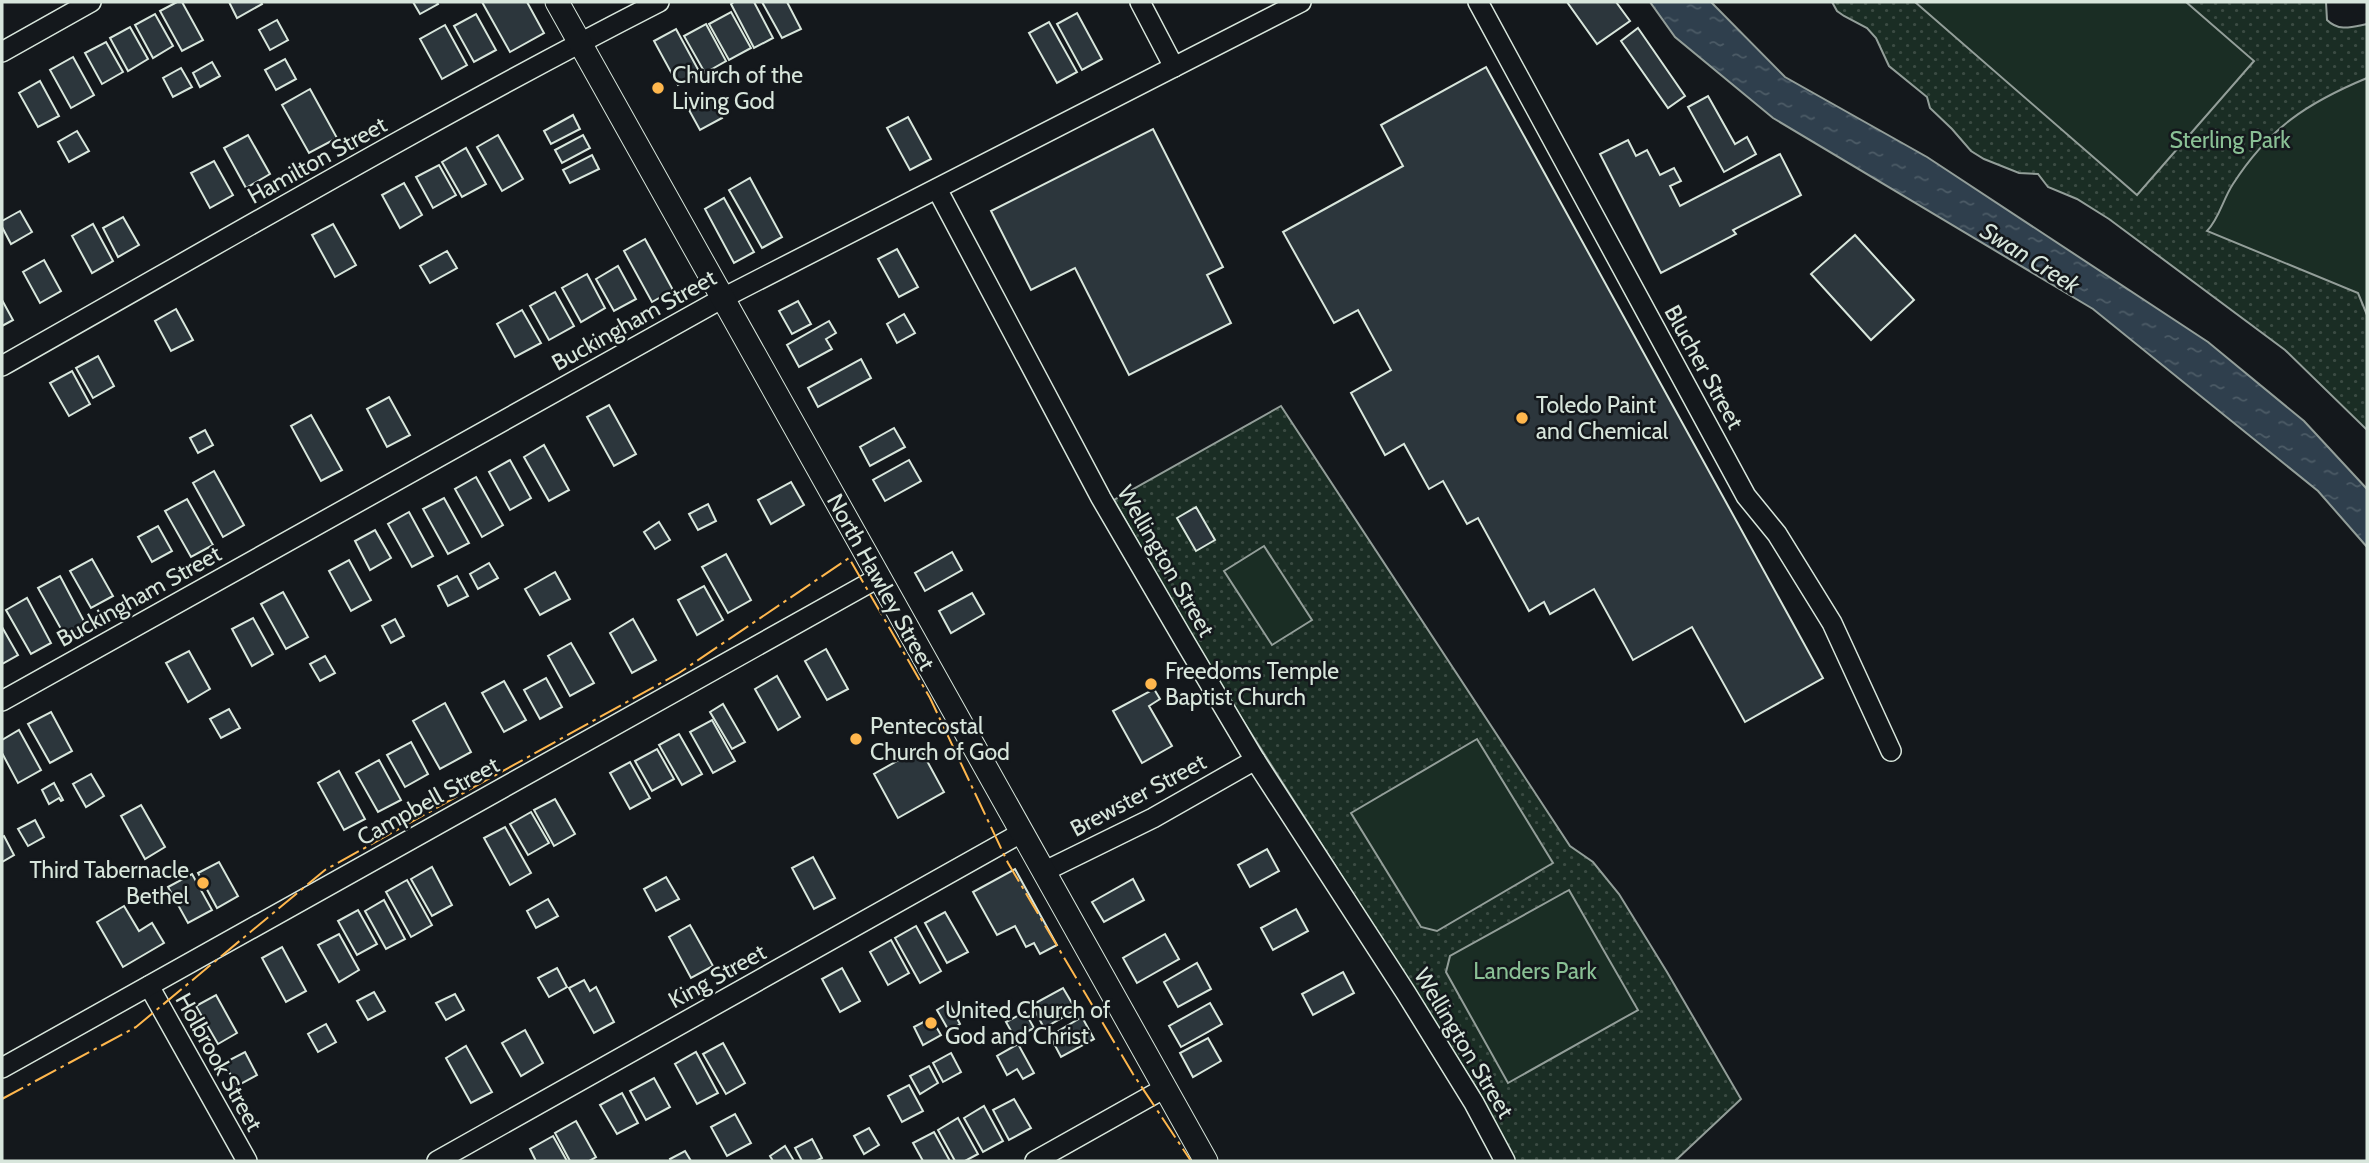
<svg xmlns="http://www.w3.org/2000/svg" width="2369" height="1163" font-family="Cabin,sans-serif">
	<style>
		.park { fill: url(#park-dots); stroke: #939e99; stroke-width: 2 }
		.garden { fill: #1a2d24; stroke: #939e99; stroke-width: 2 }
		.water { fill: url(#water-ripples); stroke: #939e99; stroke-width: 2 }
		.building { fill: #2c363c; stroke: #d8e6dc; stroke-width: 2 }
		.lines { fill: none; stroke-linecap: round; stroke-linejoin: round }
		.minor-casing { stroke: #d8e6dc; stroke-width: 22 }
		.tertiary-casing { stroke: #d8e6dc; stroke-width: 25 }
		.minor { stroke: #14181c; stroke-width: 19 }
		.tertiary { stroke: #14181c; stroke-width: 23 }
		.power { stroke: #ffb74d; stroke-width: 2; stroke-dasharray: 24 5 3.5 5; stroke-linecap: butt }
		.poi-dot { fill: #ffb74d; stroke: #14181c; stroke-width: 2.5 }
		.labels { text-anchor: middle; stroke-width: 5; stroke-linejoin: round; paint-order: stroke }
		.poi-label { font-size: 23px; fill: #d8e6dc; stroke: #14181c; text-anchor: start }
		.park-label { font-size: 23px; fill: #8ac095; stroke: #14181c }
		.street-label { font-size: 23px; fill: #d8e6dc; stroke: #14181c }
		.water-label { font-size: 24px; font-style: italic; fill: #d8e6dc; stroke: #14181c }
	</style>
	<defs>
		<pattern id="park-dots" width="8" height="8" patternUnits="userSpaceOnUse" patternTransform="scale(1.75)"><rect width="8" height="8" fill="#1a2d24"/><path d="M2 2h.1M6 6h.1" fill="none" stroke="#3b4b43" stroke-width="1.8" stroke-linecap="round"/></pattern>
		<pattern id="water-ripples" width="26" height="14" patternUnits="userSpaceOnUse" patternTransform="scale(1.75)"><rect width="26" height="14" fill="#2f3f4d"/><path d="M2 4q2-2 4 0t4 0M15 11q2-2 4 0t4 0" fill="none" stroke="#4c5b66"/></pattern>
	</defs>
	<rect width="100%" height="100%" fill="#14181c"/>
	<g class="park">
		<path d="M1832,2H2326L2327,20C2339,32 2352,27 2367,24V430L2285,350L2109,219L2077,199L2048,187L2038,174L2019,173L1984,159L1971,151L1952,129L1930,108L1927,97L1889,66L1876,38L1867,28L1844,16L1837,11Z"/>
		<polygon points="1281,406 1570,846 1593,862 1619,894 1667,972 1741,1099 1675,1161 1512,1161 1479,1092 1207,664 1114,500"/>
	</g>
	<g class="garden">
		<polygon points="1915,2 2186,2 2254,61 2137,195"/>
		<path d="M2367,78V315L2358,293L2207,231C2219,219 2223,199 2233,184C2269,128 2307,103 2367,78Z"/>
		<polygon points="1264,546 1312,620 1272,645 1224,571"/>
		<polygon points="1477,739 1553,863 1437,931 1421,927 1351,813"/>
		<polygon points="1569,890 1638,1010 1508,1083 1446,972 1450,956"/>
	</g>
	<polygon class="water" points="1650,2 1711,2 1785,77 1927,157 2208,342 2304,421 2367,489 2367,547 2318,491 2093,309 1773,118 1675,37"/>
	<g class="building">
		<polygon points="177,2 182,2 203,40 182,51 160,11"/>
		<polygon points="229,2 261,2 262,4 237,18"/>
		<polygon points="413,2 437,2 438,4 420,14"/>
		<polygon points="482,2 527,2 544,33 510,52"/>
		<polygon points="734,2 754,2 773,38 754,48 731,4"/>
		<polygon points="762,2 787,2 801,29 782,38"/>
		<polygon points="1567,2 1616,2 1630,21 1597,44"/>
		<polygon points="731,12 751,48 729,60 709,24"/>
		<polygon points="1077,13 1102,59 1082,70 1057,24"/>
		<polygon points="155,14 173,46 153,58 135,25"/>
		<polygon points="476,14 496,50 474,62 454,26"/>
		<polygon points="277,20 288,40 270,50 259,30"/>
		<polygon points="1049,22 1077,72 1057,83 1029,33"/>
		<polygon points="706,24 726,61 705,73 684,36"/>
		<polygon points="445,25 467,65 442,79 420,39"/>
		<polygon points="130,27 148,59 128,71 110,38"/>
		<polygon points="1638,28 1685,96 1668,108 1621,41"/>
		<polygon points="676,29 700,73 678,85 654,41"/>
		<polygon points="106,42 123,72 102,84 85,53"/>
		<polygon points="73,57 94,95 71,108 50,70"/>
		<polygon points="285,59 296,79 276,90 265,70"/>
		<polygon points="212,62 220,76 200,87 193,73"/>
		<polygon points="1486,67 1823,678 1745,722 1692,627 1633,660 1594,589 1550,614 1544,602 1529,611 1478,518 1467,524 1443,481 1429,489 1404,444 1385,455 1351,393 1391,370 1358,310 1334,323 1283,232 1403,166 1381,125"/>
		<polygon points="181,68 192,87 173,97 163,78"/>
		<polygon points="40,81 59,116 38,127 19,93"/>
		<polygon points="310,89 337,138 309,153 282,105"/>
		<polygon points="1708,96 1735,144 1747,137 1756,154 1724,172 1688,107"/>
		<polygon points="711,98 722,118 700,130 689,110"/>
		<polygon points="573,115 580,129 551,144 544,131"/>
		<polygon points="908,117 931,159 910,170 887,128"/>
		<polygon points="1153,129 1223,267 1207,275 1231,323 1129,375 1075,268 1031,290 991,211"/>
		<polygon points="77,131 89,151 69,162 58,142"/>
		<polygon points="248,135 270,174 246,188 224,148"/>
		<polygon points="498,135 523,179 502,191 477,147"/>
		<polygon points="583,135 590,148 562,163 555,150"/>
		<polygon points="1628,140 1636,156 1647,150 1660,175 1674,168 1681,181 1670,186 1680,206 1780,154 1801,195 1733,230 1736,234 1661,273 1600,154"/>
		<polygon points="466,148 486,184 462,197 442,162"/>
		<polygon points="592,155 599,169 570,183 563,170"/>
		<polygon points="214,161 233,195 210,208 191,173"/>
		<polygon points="439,165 456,195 433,208 416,177"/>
		<polygon points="750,178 782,237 762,248 729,190"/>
		<polygon points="404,183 422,215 400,228 382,195"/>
		<polygon points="724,198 754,252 734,263 705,209"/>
		<polygon points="20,211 32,232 11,244 2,227 2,221"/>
		<polygon points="123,217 139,245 118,257 103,228"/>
		<polygon points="93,224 113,261 92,273 72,236"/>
		<polygon points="333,224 356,265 335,277 312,235"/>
		<polygon points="1855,235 1914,300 1871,340 1811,274"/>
		<polygon points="645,239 673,290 652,302 624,251"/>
		<polygon points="897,249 918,287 899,297 878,259"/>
		<polygon points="447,251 457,268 430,283 420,266"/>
		<polygon points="44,260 61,291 40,303 23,272"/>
		<polygon points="618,266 636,299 614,311 596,279"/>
		<polygon points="587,274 605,308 581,322 562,288"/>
		<polygon points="555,292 574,326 549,340 530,306"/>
		<polygon points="2,300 13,320 2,326"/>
		<polygon points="798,301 811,324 792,334 779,311"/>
		<polygon points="176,309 193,340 171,351 155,321"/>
		<polygon points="522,310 541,343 515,357 497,324"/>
		<polygon points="904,314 915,333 897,343 887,324"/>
		<polygon points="829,321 836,333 826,339 832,349 799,367 787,345"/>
		<polygon points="98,356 114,386 93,398 76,368"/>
		<polygon points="861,359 871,378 818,407 808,388"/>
		<polygon points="72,371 90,404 69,416 50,383"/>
		<polygon points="389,397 410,435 387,447 367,409"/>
		<polygon points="609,405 636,454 614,466 587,417"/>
		<polygon points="311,415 342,470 321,481 291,426"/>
		<polygon points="894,428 905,447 870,466 860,447"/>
		<polygon points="205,430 213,445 198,453 190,438"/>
		<polygon points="544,445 569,490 549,501 524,457"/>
		<polygon points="510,460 531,498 510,510 489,472"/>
		<polygon points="909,460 921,481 885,501 873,480"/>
		<polygon points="214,471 244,525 223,537 193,483"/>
		<polygon points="476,477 503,525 482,537 455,489"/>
		<polygon points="791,482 804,505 771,524 758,500"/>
		<polygon points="444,498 469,543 448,554 423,509"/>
		<polygon points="187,499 213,545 191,557 165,511"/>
		<polygon points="708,504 716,521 698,530 689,514"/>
		<polygon points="1196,507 1215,540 1196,551 1177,518"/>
		<polygon points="409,512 433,556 412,567 388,524"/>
		<polygon points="659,522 670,540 655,549 644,532"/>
		<polygon points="158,526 172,551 152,562 138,537"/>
		<polygon points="375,530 391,558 370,570 355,541"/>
		<polygon points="952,552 962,570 925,591 915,573"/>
		<polygon points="726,554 751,600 728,613 702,567"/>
		<polygon points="92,559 113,596 91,608 70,571"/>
		<polygon points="349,560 371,600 351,611 329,571"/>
		<polygon points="489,563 498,578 478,589 470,574"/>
		<polygon points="555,572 570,599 540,615 525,589"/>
		<polygon points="60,576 86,625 65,636 38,588"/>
		<polygon points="457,576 468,596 448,606 438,586"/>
		<polygon points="704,586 723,620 697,635 678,600"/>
		<polygon points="283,592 308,637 286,649 261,604"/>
		<polygon points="972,593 984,614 951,633 939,611"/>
		<polygon points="27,598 51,643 31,654 6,610"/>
		<polygon points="253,618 273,654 252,666 232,629"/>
		<polygon points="395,619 404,636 391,643 382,626"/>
		<polygon points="633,619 656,660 632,673 610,633"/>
		<polygon points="2,627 18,655 2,664"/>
		<polygon points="571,643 594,683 570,696 548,656"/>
		<polygon points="826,649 848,689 827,700 805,661"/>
		<polygon points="189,651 210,689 188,702 166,663"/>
		<polygon points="325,656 335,673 320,681 310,664"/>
		<polygon points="777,676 800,717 778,730 755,689"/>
		<polygon points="546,678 562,707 540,719 524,690"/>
		<polygon points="504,681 526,720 504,732 482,693"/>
		<polygon points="1154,689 1160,699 1149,706 1172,746 1142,763 1113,711"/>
		<polygon points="445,703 471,752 440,769 413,721"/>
		<polygon points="723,704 745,742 732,749 710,712"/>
		<polygon points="229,709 240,728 221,738 210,719"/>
		<polygon points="51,712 72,751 50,763 28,724"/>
		<polygon points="712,720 735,761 713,773 690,732"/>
		<polygon points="19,730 41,770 18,783 2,753 2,740"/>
		<polygon points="679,734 702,774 682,785 659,745"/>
		<polygon points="411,742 428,774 405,787 387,755"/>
		<polygon points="920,748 944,792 898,818 874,774"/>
		<polygon points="657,749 674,779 652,791 635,761"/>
		<polygon points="379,760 401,800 378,812 356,773"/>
		<polygon points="630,762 650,798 630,809 610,773"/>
		<polygon points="339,771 365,819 344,830 318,783"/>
		<polygon points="91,774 104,796 86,807 73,784"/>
		<polygon points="54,783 63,800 61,801 59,798 49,804 42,790"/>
		<polygon points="555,799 575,834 554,846 534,810"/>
		<polygon points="141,805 165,847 145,859 121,816"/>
		<polygon points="531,812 549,843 528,855 510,824"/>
		<polygon points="35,820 44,837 28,846 18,829"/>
		<polygon points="505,827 531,873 510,885 484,838"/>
		<polygon points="4,836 14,855 2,862 2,837"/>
		<polygon points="1267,849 1279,871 1250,887 1238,865"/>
		<polygon points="813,857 835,898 814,909 792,868"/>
		<polygon points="219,862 238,896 217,908 198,873"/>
		<polygon points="432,867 452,905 432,916 411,879"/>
		<polygon points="1015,869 1057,945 1040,954 1034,943 1026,947 1015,926 997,935 973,892"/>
		<polygon points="192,874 212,910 188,923 168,887"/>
		<polygon points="666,877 679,899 656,911 644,889"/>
		<polygon points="1133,879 1144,900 1104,922 1092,902"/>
		<polygon points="407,880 432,925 411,937 386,892"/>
		<polygon points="548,899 558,916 536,928 527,911"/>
		<polygon points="384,900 405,939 386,949 365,911"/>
		<polygon points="124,906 139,931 152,923 164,943 123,967 97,922"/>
		<polygon points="1296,909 1308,931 1273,950 1261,928"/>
		<polygon points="358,910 377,944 357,955 338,921"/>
		<polygon points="945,912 968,952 947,963 925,923"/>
		<polygon points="690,925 713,966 691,978 669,937"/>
		<polygon points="916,926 941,971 920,983 895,938"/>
		<polygon points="339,934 359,970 339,982 318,945"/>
		<polygon points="1165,934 1179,959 1137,983 1123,958"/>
		<polygon points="891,940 909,973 888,985 870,952"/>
		<polygon points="282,947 306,991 286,1002 262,958"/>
		<polygon points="1197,963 1211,989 1178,1007 1164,982"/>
		<polygon points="557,968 567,987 549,997 538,978"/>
		<polygon points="842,968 860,1001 840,1012 822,979"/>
		<polygon points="1343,972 1354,993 1313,1015 1302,994"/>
		<polygon points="584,980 590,991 596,987 614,1022 594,1033 569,988"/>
		<polygon points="1063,988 1076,1010 1044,1028 1032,1005"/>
		<polygon points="374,992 385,1011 368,1020 357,1001"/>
		<polygon points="455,994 464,1010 446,1020 436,1003"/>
		<polygon points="216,995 237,1033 218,1044 196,1006"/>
		<polygon points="949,1003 960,1024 949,1031 937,1010"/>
		<polygon points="1210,1003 1222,1024 1181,1047 1169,1026"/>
		<polygon points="1025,1012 1034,1028 1015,1038 1006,1022"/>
		<polygon points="1082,1017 1094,1039 1061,1057 1050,1036"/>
		<polygon points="931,1018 941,1035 923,1045 914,1027"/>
		<polygon points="326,1024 336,1042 318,1052 308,1034"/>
		<polygon points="525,1030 543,1063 521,1076 502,1043"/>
		<polygon points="1208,1038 1221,1061 1193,1077 1180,1053"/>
		<polygon points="723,1043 745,1083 726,1094 703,1054"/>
		<polygon points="1018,1044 1034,1073 1023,1079 1017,1069 1007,1075 997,1056"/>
		<polygon points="466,1046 492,1092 471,1103 446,1058"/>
		<polygon points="245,1052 257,1075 237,1086 224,1063"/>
		<polygon points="696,1052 718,1093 697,1104 675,1064"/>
		<polygon points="951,1053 961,1072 943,1082 933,1063"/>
		<polygon points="929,1066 938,1083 920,1094 910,1076"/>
		<polygon points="654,1078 670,1107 646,1120 630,1091"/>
		<polygon points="909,1085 923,1111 902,1122 888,1096"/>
		<polygon points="622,1093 638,1123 617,1134 600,1105"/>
		<polygon points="1014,1099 1031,1128 1009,1140 993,1110"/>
		<polygon points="984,1106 1003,1141 983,1152 964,1118"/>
		<polygon points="735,1114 751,1143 727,1156 711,1127"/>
		<polygon points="958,1118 978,1154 965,1161 955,1161 938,1130"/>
		<polygon points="576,1121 596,1157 589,1161 570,1161 555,1133"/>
		<polygon points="869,1128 879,1145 864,1154 854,1136"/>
		<polygon points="934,1132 950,1161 923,1161 913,1143"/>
		<polygon points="553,1136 567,1161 536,1161 530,1149"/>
		<polygon points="812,1139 822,1158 816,1161 802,1161 795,1148"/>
		<polygon points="785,1146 794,1161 773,1161 770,1156"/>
		<polygon points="685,1151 691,1161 671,1161 670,1159"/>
	</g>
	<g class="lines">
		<defs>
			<g id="minor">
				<polyline points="1140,2 1174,67"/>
				<polyline points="1478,2 1746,496 1777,534 1832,623 1891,751"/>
				<polyline points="2,52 91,2"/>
				<polyline points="937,189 1101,498 1185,642 1255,760 1406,993 1474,1103 1505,1161"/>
				<path d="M2,366C220,243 436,116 659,2"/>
				<polyline points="2,701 723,298 1301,2"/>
				<polyline points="1043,872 1153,818 1255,760"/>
				<polyline points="149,986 247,1161"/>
				<polyline points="2,1068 878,578"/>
				<polyline points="437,1161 1021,833"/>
				<polyline points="1035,1161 1165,1088"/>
			</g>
			<polyline id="tertiary" points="557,2 1206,1161"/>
		</defs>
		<use href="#minor" class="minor-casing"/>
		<use href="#tertiary" class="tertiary-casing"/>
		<use href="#minor" class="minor"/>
		<use href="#tertiary" class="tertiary"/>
		<polyline class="power" points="2,1099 136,1027 325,870 679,673 849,558 930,698 1008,863 1133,1074 1191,1161"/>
	</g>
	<g class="poi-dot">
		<circle cx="658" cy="88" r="7"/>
		<circle cx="1522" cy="418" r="7"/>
		<circle cx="1151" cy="684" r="7"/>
		<circle cx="856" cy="739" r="7"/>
		<circle cx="203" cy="883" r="7"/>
		<circle cx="931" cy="1023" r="7"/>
	</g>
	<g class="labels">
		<g class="poi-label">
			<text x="672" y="83">Church of the<tspan x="672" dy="26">Living God</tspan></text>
			<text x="1536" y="413">Toledo Paint<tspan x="1536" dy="26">and Chemical</tspan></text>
			<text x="1165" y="679">Freedoms Temple<tspan x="1165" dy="26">Baptist Church</tspan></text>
			<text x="870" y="734">Pentecostal<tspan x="870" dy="26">Church of God</tspan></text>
			<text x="189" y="878" text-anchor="end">Third Tabernacle<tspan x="189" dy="26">Bethel</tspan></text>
			<text x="945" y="1018">United Church of<tspan x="945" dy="26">God and Christ</tspan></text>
		</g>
		<g class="park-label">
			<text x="2230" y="148">Sterling Park</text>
			<text x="1535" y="979">Landers Park</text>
		</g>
		<g class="street-label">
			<text transform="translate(317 160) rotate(-29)" y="8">Hamilton Street</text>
			<text transform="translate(634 320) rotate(-29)" y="8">Buckingham Street</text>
			<text transform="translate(1704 367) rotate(61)" y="8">Blucher Street</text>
			<text transform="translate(1166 561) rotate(60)" y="8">Wellington Street</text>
			<text transform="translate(881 582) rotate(61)" y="8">North Hawley Street</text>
			<text transform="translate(139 596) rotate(-29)" y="8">Buckingham Street</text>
			<text transform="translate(1138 795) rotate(-28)" y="8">Brewster Street</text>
			<text transform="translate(428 801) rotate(-29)" y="8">Campbell Street</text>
			<text transform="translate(717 976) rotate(-29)" y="8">King Street</text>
			<text transform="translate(1464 1043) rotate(59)" y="8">Wellington Street</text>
			<text transform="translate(219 1062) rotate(61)" y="8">Holbrook Street</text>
		</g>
		<g class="water-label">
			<text transform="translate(2030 258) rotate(32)" y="8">Swan Creek</text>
		</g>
	</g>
	<rect width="2369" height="1163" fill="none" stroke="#d8e6dc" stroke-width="7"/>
</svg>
